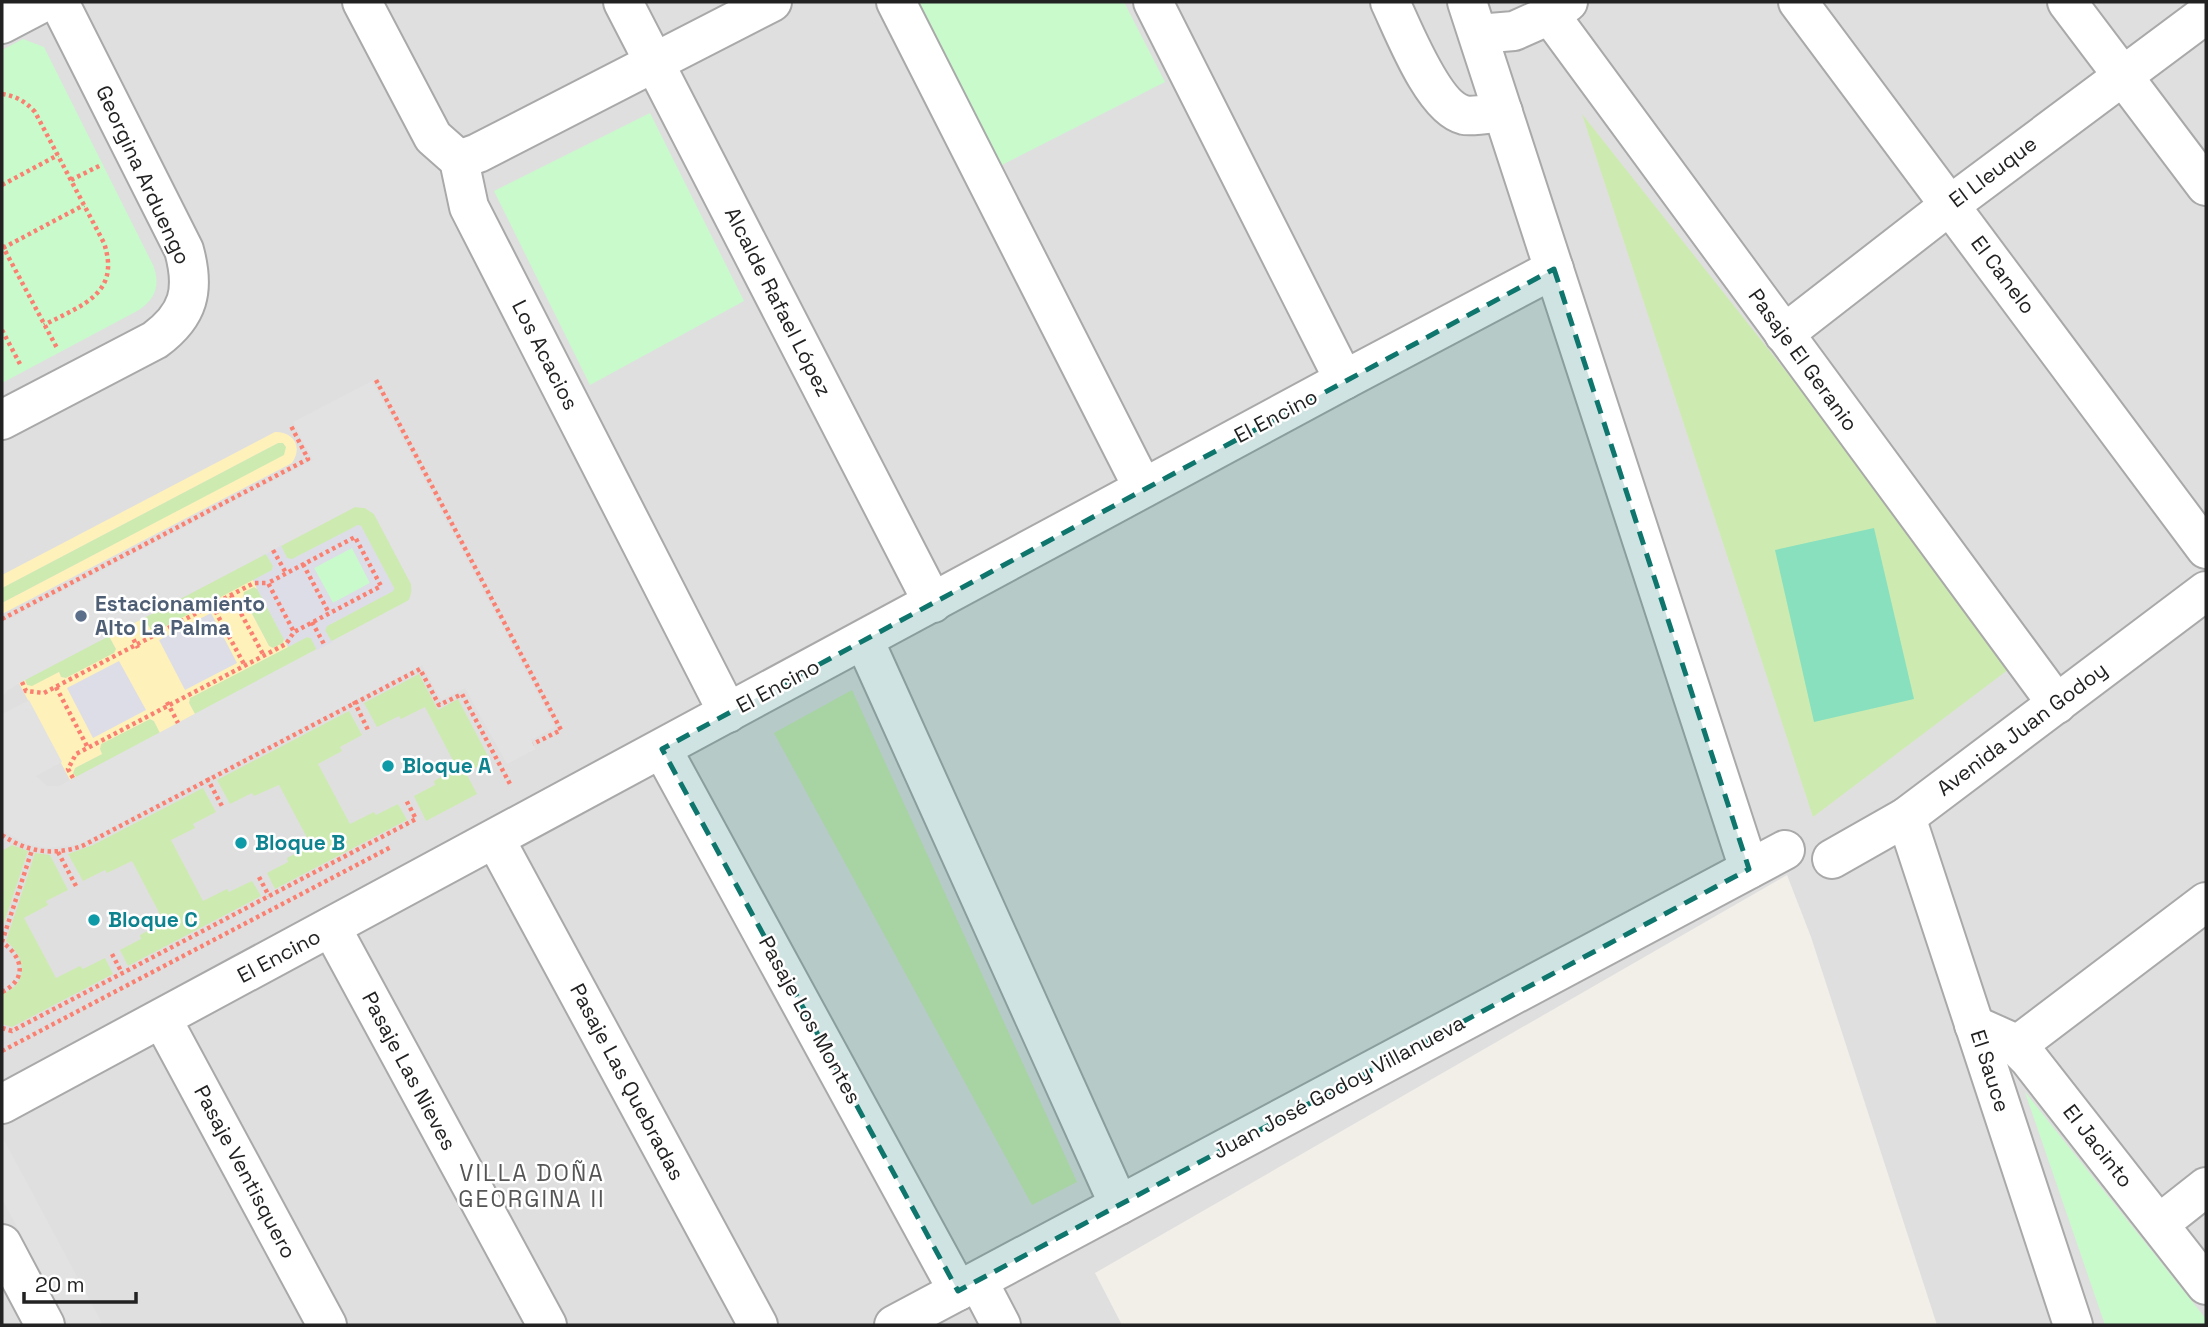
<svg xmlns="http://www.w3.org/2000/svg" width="2208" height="1327" font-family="'Space Grotesk',sans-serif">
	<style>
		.residential { fill: #e0dfdf }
		.grass { fill: #cdebb0 }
		.sand { fill: #fff1ba }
		.park { fill: #c8facc }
		.pitch { fill: #88e0be }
		.parking { fill: #e2e2e2 }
		.plaza { fill: #dddde8; fill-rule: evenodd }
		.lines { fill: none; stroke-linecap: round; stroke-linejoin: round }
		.street-casing { stroke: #a9a9a9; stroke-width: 42 }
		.path { stroke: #fa8072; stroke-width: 4.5; stroke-dasharray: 3.5 3.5; stroke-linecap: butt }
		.street { stroke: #fff; stroke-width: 38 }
		.marked { fill: #0f766e; fill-opacity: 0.2; stroke: #0f766e; stroke-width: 5; stroke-dasharray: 14 9; stroke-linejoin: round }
		.service-dot { fill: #5c6f8a; stroke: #fff; stroke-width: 2.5 }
		.culture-dot { fill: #0f9aa8; stroke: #fff; stroke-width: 2.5 }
		.labels { text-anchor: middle; stroke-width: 5; stroke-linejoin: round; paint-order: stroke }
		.street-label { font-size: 21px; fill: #222; stroke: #fff }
		.service-label { font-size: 21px; font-weight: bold; fill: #4e5e75; stroke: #fff; text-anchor: start }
		.culture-label { font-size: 21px; font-weight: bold; fill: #0d838f; stroke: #fff; text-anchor: start }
		.neighbourhood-label { font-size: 23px; letter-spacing: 2px; fill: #555; stroke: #fff }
	</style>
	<rect width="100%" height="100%" fill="#f2efe9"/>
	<polygon class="residential" points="2,2 2206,2 2206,1325 1937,1325 1811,937 1787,875 1095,1273 1122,1325 2,1325"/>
	<g class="grass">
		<polygon points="1582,114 2017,663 1813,817"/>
		<polygon points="278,443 283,443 286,447 285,455 2,603 2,588"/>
		<polygon points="355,507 365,508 374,514 411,584 411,596 406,604 332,642 325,630 327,626 393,591 394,588 361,526 358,525 292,560 287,558 281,546"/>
		<polygon points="266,554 273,566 272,571 155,632 151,630 144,618"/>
		<polygon points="254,587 257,589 284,639 283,643 273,648 269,646 243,596 244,592"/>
		<polygon points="109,636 116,649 115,653 66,678 61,677 59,672 32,687 27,685 25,680"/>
		<polygon points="307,637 311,638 317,650 195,714 189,703 190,698"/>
		<polygon points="419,674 438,710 458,699 490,760 466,773 477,794 426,821 414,796 435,785 434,781 457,768 425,707 401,719 399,716 377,727 364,703"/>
		<polygon points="852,690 1077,1182 1032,1205 774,733"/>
		<polygon points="349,711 362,735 340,747 342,751 318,764 350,824 374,812 376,815 398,804 407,820 275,889 267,873 288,862 287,858 311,845 279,785 254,796 252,793 230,804 217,780"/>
		<polygon points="150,719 154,721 160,733 76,777 73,773 75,768 102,754 100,749 101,744"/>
		<polygon points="203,788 216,812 193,824 195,828 171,840 203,901 227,889 229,892 252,881 261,896 128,966 120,950 141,939 140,935 164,922 132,861 107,873 105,870 83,881 68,854 93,845"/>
		<polygon points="12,845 28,851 2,929 2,851"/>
		<path d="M35,853L50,855L68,890L46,901L48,905L24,918L56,978L80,966L83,969L105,958L113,974L12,1027L2,1024V994C30,984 25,956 6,941Z"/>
	</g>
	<g class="sand">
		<path d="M275,432C294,432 303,447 292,463L2,614V603L284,455L286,447L283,443H278L2,588V575Z"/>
		<polygon points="253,580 257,589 254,587 244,592 243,597 269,646 273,648 283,643 284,639 288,647 190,698 189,703 195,714 160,733 154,721 150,719 101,744 100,749 102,754 75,768 73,773 76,777 70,780 19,683 25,680 27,685 32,686 59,672 61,677 66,678 114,653 116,649 109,636 144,618 151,630 155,632"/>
	</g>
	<g class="park">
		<polygon points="915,2 1124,2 1165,82 1002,165"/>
		<path d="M23,39L44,47L153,265C160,283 157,298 139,310L2,383V50Z"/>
		<polygon points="650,113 744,301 590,385 494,191"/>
		<polygon points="352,547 370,583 333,603 314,568"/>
		<polygon points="2025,1092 2206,1319 2206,1325 2105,1325"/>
	</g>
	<polygon class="pitch" points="1874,528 1914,699 1814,722 1775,550"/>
	<g class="parking">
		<polygon points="372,381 555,727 531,740 536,749 507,764 465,688 441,700 422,665 80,844 48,848 27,844 8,834 2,829 2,710 4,713 29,700 62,762 36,776 47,786 59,786 409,600 412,590 411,584 374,514 365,508 355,507 25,680 8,690 2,697 2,623 313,460 293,422"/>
		<polygon points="2,1136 103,1325 69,1325 2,1199"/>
	</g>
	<g class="plaza">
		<path d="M358,525L361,526L394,588L393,591L327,626L325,631L332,642L317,650L311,638L307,637L288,647L253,580L272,570L273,566L266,554L281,546L287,558L292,559ZM352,548L370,583L333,603L314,568Z"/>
		<polygon points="211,613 237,663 185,690 159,640"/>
		<polygon points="119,661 146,710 93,738 67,688"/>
	</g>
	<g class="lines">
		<defs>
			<g id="street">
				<polyline points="362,2 433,137 459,160 469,207 728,713"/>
				<polyline points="623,2 933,603"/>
				<polyline points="896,2 1143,488"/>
				<polyline points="1153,2 1344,380"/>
				<path d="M1390,2C1403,29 1433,108 1464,115C1472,117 1493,113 1503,112"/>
				<polyline points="1467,2 1749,869"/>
				<polyline points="1798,2 2206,549"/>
				<polyline points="2067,2 2206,186"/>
				<polyline points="1550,15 2057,704"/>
				<polyline points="2,24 44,2"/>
				<polyline points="1478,34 1514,31 1550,15 1568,2"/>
				<polyline points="459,160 478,153 772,2"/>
				<polyline points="1784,334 1950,205 2206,14"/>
				<path d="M2,420L155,340C189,315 195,290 184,250L59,2"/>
				<polyline points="864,640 1119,1205"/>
				<polyline points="662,749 958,1291"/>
				<polyline points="1906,817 2073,1325"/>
				<polyline points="495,839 758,1325"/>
				<polyline points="1832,859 1906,817 2206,591"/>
				<polyline points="331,927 547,1325"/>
				<polyline points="162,1019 327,1325"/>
				<polyline points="1974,1025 2012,1042 2029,1059 2206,1285"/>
				<polyline points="2016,1046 2206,902"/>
				<polyline points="2,1104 1344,380 1554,269"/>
				<polyline points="2159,1224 2206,1187"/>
				<polyline points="2,1244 45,1325"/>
				<polyline points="978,1281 1001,1325"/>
				<polyline points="894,1325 1785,850"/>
			</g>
		</defs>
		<use href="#street" class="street-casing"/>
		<g class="path">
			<path d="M2,94C16,96 25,101 35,112L104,243C121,294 82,305 44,325"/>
			<polyline points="71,180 101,165"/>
			<polyline points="2,185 58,155"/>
			<polyline points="2,245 57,348"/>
			<polyline points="3,248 84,205"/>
			<polyline points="2,330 21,366"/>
			<polyline points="376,380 561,730 533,744"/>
			<polyline points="273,550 286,573"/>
			<polyline points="303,564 329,613"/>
			<polyline points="231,595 264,656"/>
			<polyline points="212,605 245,666"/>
			<polyline points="2,619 308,459 290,424"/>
			<polyline points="312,622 325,646"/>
			<polyline points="127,627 138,648"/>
			<polyline points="22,682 26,691 44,693 254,583 268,583"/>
			<polyline points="56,687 88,748"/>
			<polyline points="354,701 369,732"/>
			<polyline points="167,702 178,723"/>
			<polyline points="73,778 68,769 76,754 286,644 294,632 381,586 355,537 268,583 294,632"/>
			<polyline points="207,778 223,808"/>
			<path d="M2,835C27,852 53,856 82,846L420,669L439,705L462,694L510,784"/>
			<polyline points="58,852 76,886"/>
			<polyline points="259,877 269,896"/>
			<polyline points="2,942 32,850"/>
			<polyline points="112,954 122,973"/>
			<path d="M2,992C28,979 23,957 2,942"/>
			<polyline points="2,1028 12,1031 416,819 406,800"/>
			<polyline points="2,1051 391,847"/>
		</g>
		<use href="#street" class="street"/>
	</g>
	<path class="marked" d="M1554,269L1749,869L958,1291L662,749Z"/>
	<circle class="service-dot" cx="81" cy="616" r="7"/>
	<g class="culture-dot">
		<circle cx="388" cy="766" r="7"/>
		<circle cx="241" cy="843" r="7"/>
		<circle cx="94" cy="920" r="7"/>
	</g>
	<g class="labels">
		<g class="street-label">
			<text transform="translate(1993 172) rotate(-37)" y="7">El Lleuque</text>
			<text transform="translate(143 175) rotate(65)" y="7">Georgina Arduengo</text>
			<text transform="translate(2003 275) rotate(53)" y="7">El Canelo</text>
			<text transform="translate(778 302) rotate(63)" y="7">Alcalde Rafael López</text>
			<text transform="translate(545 355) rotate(63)" y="7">Los Acacios</text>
			<text transform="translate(1803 360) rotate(54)" y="7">Pasaje El Geranio</text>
			<text transform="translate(1276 416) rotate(-28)" y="7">El Encino</text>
			<text transform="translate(778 686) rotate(-28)" y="7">El Encino</text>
			<text transform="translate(2022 729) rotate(-37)" y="7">Avenida Juan Godoy</text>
			<text transform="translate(279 956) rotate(-28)" y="7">El Encino</text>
			<text transform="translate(810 1020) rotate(61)" y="7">Pasaje Los Montes</text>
			<text transform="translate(409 1071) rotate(62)" y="7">Pasaje Las Nieves</text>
			<text transform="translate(1990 1071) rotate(72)" y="7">El Sauce</text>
			<text transform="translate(627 1082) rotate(62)" y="7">Pasaje Las Quebradas</text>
			<text transform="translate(1339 1087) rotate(-28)" y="7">Juan José Godoy Villanueva</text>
			<text transform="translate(2098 1146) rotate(52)" y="7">El Jacinto</text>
			<text transform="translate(245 1172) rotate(62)" y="7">Pasaje Ventisquero</text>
		</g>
		<g class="service-label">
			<text x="95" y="611">Estacionamiento<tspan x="95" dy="24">Alto La Palma</tspan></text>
		</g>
		<g class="culture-label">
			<text x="402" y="773">Bloque A</text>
			<text x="255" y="850">Bloque B</text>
			<text x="108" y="927">Bloque C</text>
		</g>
		<g class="neighbourhood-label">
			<text x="532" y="1181">VILLA DOÑA<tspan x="532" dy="26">GEORGINA II</tspan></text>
		</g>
	</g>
	<rect width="2208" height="1327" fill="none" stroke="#222222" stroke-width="7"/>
	<path d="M24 1292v10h112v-10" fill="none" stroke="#222222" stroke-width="3.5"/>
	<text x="35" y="1292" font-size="21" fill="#222222" stroke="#ffffff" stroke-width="5" paint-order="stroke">20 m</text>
</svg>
